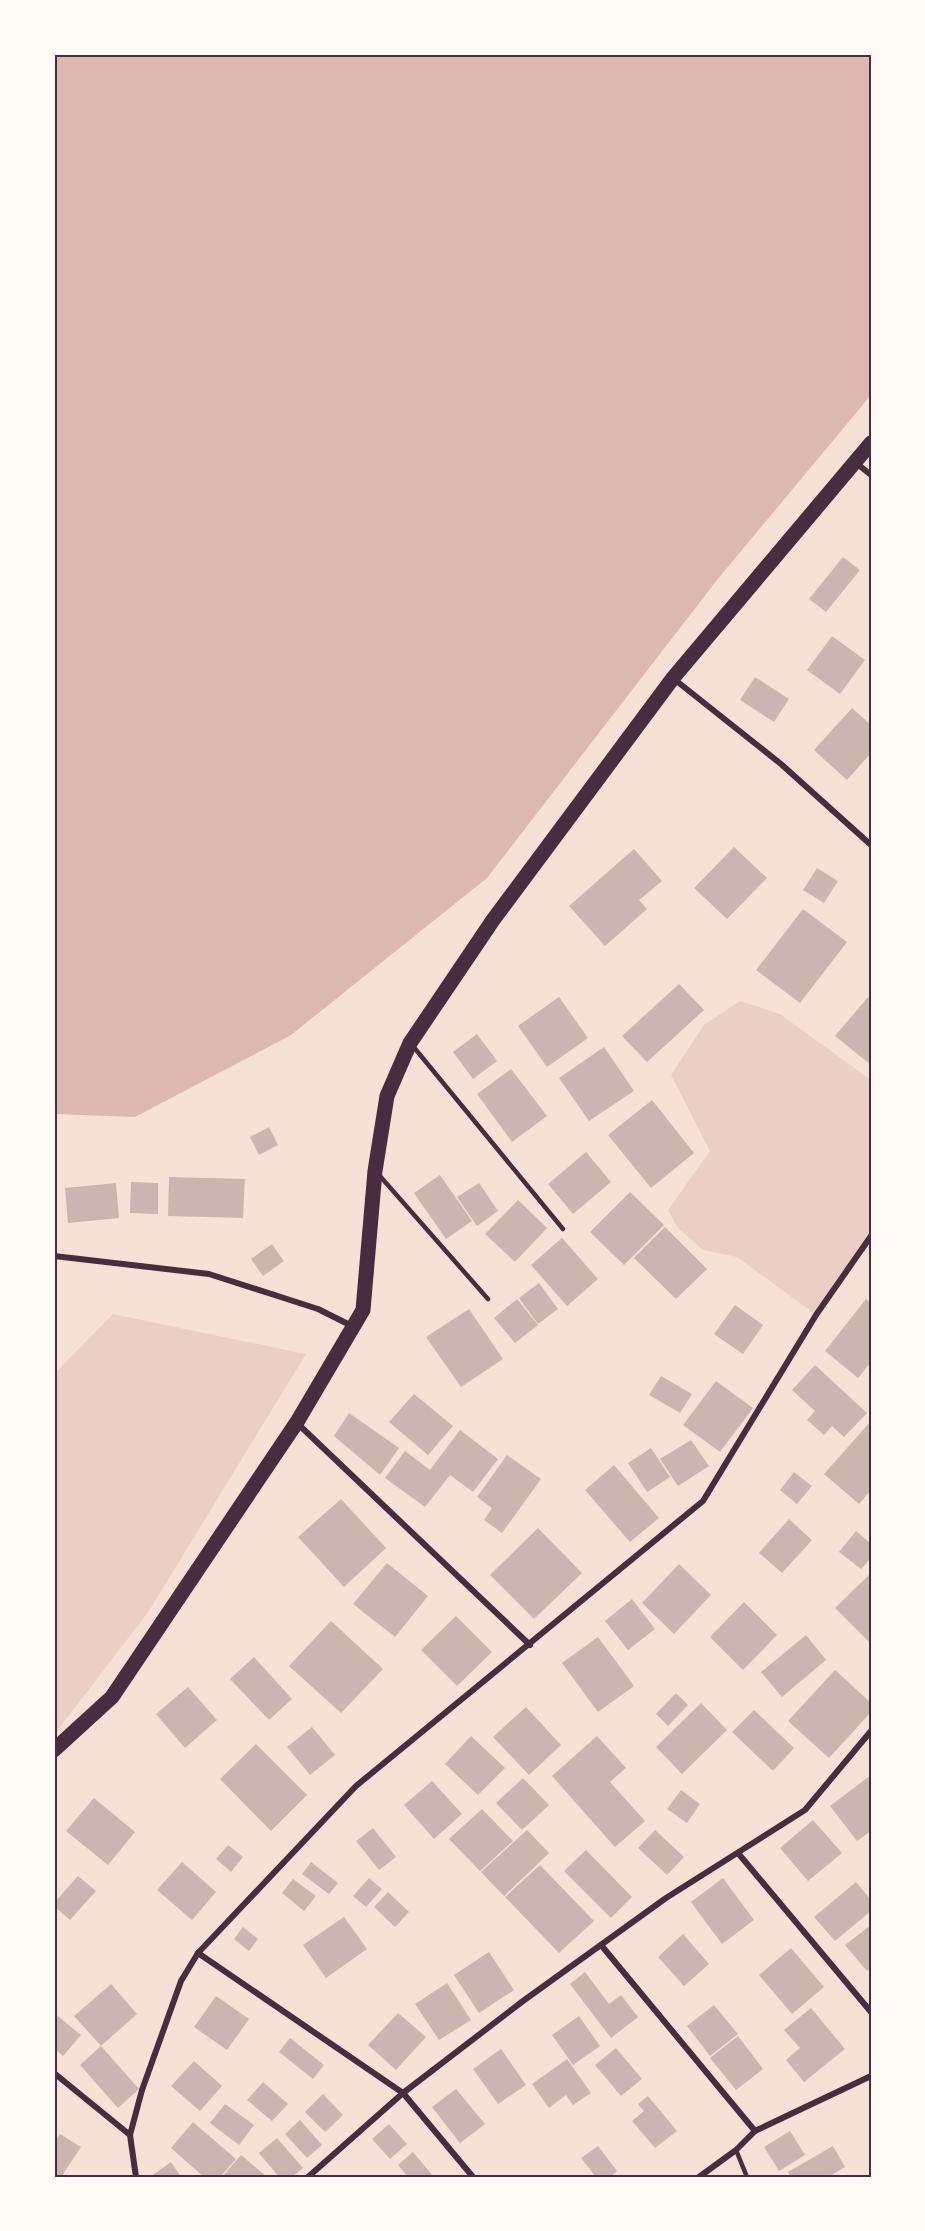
<svg xmlns="http://www.w3.org/2000/svg" width="925" height="2231" font-family="'Work Sans',sans-serif">
	<style>
		.green { fill: #ebcfc5 }
		.water { fill: #dcb8b0 }
		.building { fill: #ccb4b1 }
		.lines { fill: none; stroke-linecap: round; stroke-linejoin: round }
		.service { stroke: #4a2c40; stroke-width: 4.5 }
		.minor { stroke: #4a2c40; stroke-width: 6 }
		.primary { stroke: #4a2c40; stroke-width: 15 }
		.neatline { fill: none; stroke: #4a2c40; stroke-width: 2 }
	</style>
	<rect width="100%" height="100%" fill="#f7e1d7"/>
	<g class="green">
		<polygon points="740,1001 780,1014 871,1080 871,1236 816,1315 737,1257 703,1250 678,1228 668,1210 710,1151 671,1075 704,1025"/>
		<polygon points="113,1314 306,1354 149,1611 54,1735 54,1374"/>
	</g>
	<polygon class="water" points="54,54 871,54 871,395 717,580 487,878 291,1035 135,1117 54,1114"/>
	<g class="building">
		<polygon points="843,557 860,570 826,612 809,599"/>
		<polygon points="832,636 865,660 840,694 807,670"/>
		<polygon points="755,677 789,699 774,722 740,700"/>
		<polygon points="852,708 871,725 871,753 847,780 814,750"/>
		<polygon points="734,847 767,878 727,919 694,888"/>
		<polygon points="634,849 662,881 639,900 647,909 605,946 569,906"/>
		<polygon points="817,868 838,881 824,903 803,890"/>
		<polygon points="803,909 847,942 800,1003 756,970"/>
		<polygon points="679,984 704,1010 647,1062 622,1036"/>
		<polygon points="559,997 588,1038 547,1067 518,1026"/>
		<polygon points="868,997 871,1000 871,1065 835,1036"/>
		<polygon points="477,1034 497,1061 473,1079 453,1052"/>
		<polygon points="604,1047 634,1091 589,1121 559,1078"/>
		<polygon points="511,1069 547,1116 512,1142 477,1094"/>
		<polygon points="652,1100 694,1153 651,1188 608,1135"/>
		<polygon points="269,1127 278,1145 259,1155 250,1137"/>
		<polygon points="586,1152 611,1182 573,1214 548,1184"/>
		<polygon points="440,1175 472,1221 446,1239 414,1193"/>
		<polygon points="169,1177 245,1179 243,1218 168,1216"/>
		<polygon points="131,1182 158,1183 158,1214 130,1213"/>
		<polygon points="116,1183 119,1218 68,1223 65,1188"/>
		<polygon points="479,1183 498,1211 477,1226 457,1197"/>
		<polygon points="630,1192 664,1225 624,1265 590,1232"/>
		<polygon points="518,1200 547,1228 515,1262 485,1234"/>
		<polygon points="665,1227 707,1269 676,1299 634,1258"/>
		<polygon points="562,1238 598,1279 567,1306 531,1265"/>
		<polygon points="272,1244 284,1261 263,1276 251,1259"/>
		<polygon points="539,1283 558,1309 538,1324 519,1298"/>
		<polygon points="517,1299 538,1325 515,1343 494,1318"/>
		<polygon points="866,1299 871,1303 871,1362 858,1378 825,1351"/>
		<polygon points="735,1305 763,1325 743,1354 714,1334"/>
		<polygon points="469,1309 503,1359 461,1387 426,1337"/>
		<polygon points="815,1365 867,1413 844,1437 832,1426 824,1435 807,1420 815,1411 792,1390"/>
		<polygon points="661,1376 692,1394 680,1413 649,1395"/>
		<polygon points="716,1381 753,1408 720,1452 683,1425"/>
		<polygon points="414,1394 453,1426 428,1455 389,1422"/>
		<polygon points="349,1413 399,1448 380,1475 334,1436"/>
		<polygon points="871,1421 871,1490 859,1504 824,1474"/>
		<polygon points="460,1430 498,1459 473,1492 450,1475 425,1507 385,1478 405,1451 430,1470"/>
		<polygon points="691,1440 709,1466 678,1486 660,1459"/>
		<polygon points="651,1448 670,1477 647,1492 628,1463"/>
		<polygon points="507,1455 541,1479 502,1533 484,1520 492,1508 477,1497"/>
		<polygon points="614,1465 659,1518 630,1542 585,1490"/>
		<polygon points="794,1472 812,1486 797,1504 780,1490"/>
		<polygon points="341,1499 386,1548 344,1587 298,1537"/>
		<polygon points="789,1519 812,1540 782,1573 759,1553"/>
		<polygon points="538,1528 582,1573 534,1619 490,1575"/>
		<polygon points="856,1531 871,1544 871,1558 861,1569 839,1552"/>
		<polygon points="387,1563 428,1596 395,1637 353,1604"/>
		<polygon points="679,1564 711,1595 674,1634 642,1603"/>
		<polygon points="871,1573 871,1644 835,1608"/>
		<polygon points="632,1599 655,1629 628,1650 605,1621"/>
		<polygon points="744,1602 777,1635 743,1670 710,1637"/>
		<polygon points="456,1616 492,1652 457,1686 421,1650"/>
		<polygon points="331,1621 383,1669 341,1713 289,1666"/>
		<polygon points="806,1635 826,1660 782,1697 761,1672"/>
		<polygon points="598,1637 634,1686 598,1712 562,1663"/>
		<polygon points="254,1657 292,1699 269,1720 230,1679"/>
		<polygon points="835,1670 871,1703 871,1712 829,1758 788,1721"/>
		<polygon points="188,1687 217,1720 185,1748 156,1714"/>
		<polygon points="676,1693 688,1705 668,1726 656,1714"/>
		<polygon points="701,1703 727,1730 682,1774 656,1747"/>
		<polygon points="526,1707 561,1745 529,1775 493,1737"/>
		<polygon points="754,1710 794,1748 773,1771 732,1732"/>
		<polygon points="312,1727 335,1755 310,1775 287,1747"/>
		<polygon points="471,1736 505,1768 478,1795 445,1764"/>
		<polygon points="597,1736 626,1768 610,1782 645,1821 615,1847 552,1776"/>
		<polygon points="256,1744 307,1795 271,1831 220,1779"/>
		<polygon points="871,1775 871,1831 857,1841 830,1806"/>
		<polygon points="523,1778 549,1805 522,1830 496,1803"/>
		<polygon points="432,1781 462,1814 434,1839 404,1805"/>
		<polygon points="681,1790 700,1804 687,1823 667,1809"/>
		<polygon points="94,1798 135,1832 108,1865 66,1831"/>
		<polygon points="482,1809 513,1841 480,1871 449,1839"/>
		<polygon points="813,1820 842,1853 808,1881 780,1848"/>
		<polygon points="373,1828 396,1857 379,1870 356,1841"/>
		<polygon points="527,1830 549,1853 504,1896 481,1872"/>
		<polygon points="655,1830 684,1857 667,1875 638,1848"/>
		<polygon points="228,1845 243,1857 231,1872 216,1859"/>
		<polygon points="586,1850 632,1897 611,1918 564,1871"/>
		<polygon points="182,1862 216,1892 192,1920 157,1890"/>
		<polygon points="311,1862 338,1883 329,1894 302,1874"/>
		<polygon points="540,1865 594,1921 559,1953 505,1897"/>
		<polygon points="78,1876 96,1891 70,1920 54,1906 54,1903"/>
		<polygon points="369,1878 382,1889 366,1907 353,1896"/>
		<polygon points="723,1878 754,1920 722,1944 691,1902"/>
		<polygon points="293,1879 316,1896 304,1911 282,1893"/>
		<polygon points="856,1882 871,1900 871,1911 835,1941 814,1917"/>
		<polygon points="388,1892 409,1912 395,1927 374,1907"/>
		<polygon points="344,1917 367,1949 326,1978 303,1945"/>
		<polygon points="871,1925 871,1968 867,1971 845,1945"/>
		<polygon points="243,1927 258,1939 249,1951 234,1939"/>
		<polygon points="683,1934 709,1964 684,1986 658,1957"/>
		<polygon points="791,1948 824,1987 792,2014 759,1975"/>
		<polygon points="489,1952 514,1990 479,2013 454,1975"/>
		<polygon points="585,1972 609,2004 621,1995 638,2017 611,2038 570,1984"/>
		<polygon points="447,1983 471,2020 439,2040 415,2004"/>
		<polygon points="111,1984 137,2014 101,2046 74,2016"/>
		<polygon points="216,1996 249,2019 227,2050 194,2027"/>
		<polygon points="714,2005 738,2034 710,2056 687,2026"/>
		<polygon points="811,2008 845,2049 804,2082 786,2060 800,2048 784,2030"/>
		<polygon points="54,2013 81,2035 63,2056 54,2048"/>
		<polygon points="398,2013 426,2037 396,2070 368,2045"/>
		<polygon points="579,2016 600,2046 573,2065 552,2035"/>
		<polygon points="738,2036 763,2069 736,2090 710,2058"/>
		<polygon points="290,2038 324,2065 313,2079 279,2052"/>
		<polygon points="101,2046 139,2089 118,2108 80,2065"/>
		<polygon points="616,2048 642,2079 621,2096 595,2065"/>
		<polygon points="501,2049 526,2085 498,2104 473,2069"/>
		<polygon points="567,2059 591,2093 573,2105 566,2095 549,2108 532,2084"/>
		<polygon points="194,2061 222,2086 200,2111 171,2086"/>
		<polygon points="263,2082 288,2104 272,2121 247,2100"/>
		<polygon points="456,2089 485,2124 460,2143 432,2107"/>
		<polygon points="323,2094 343,2115 325,2132 305,2112"/>
		<polygon points="648,2096 677,2131 655,2148 632,2121 644,2111 638,2104"/>
		<polygon points="225,2104 254,2125 239,2145 210,2123"/>
		<polygon points="300,2120 322,2145 307,2158 285,2134"/>
		<polygon points="193,2122 236,2159 220,2177 204,2177 171,2148"/>
		<polygon points="389,2124 407,2144 390,2159 372,2139"/>
		<polygon points="790,2131 805,2155 779,2171 764,2147"/>
		<polygon points="60,2134 81,2147 61,2177 54,2177 54,2143"/>
		<polygon points="277,2138 303,2168 292,2177 279,2177 259,2153"/>
		<polygon points="598,2146 617,2171 610,2177 596,2177 581,2158"/>
		<polygon points="833,2146 845,2167 828,2177 791,2177 788,2172"/>
		<polygon points="413,2152 433,2176 431,2177 408,2177 398,2165"/>
		<polygon points="241,2155 267,2177 222,2177"/>
		<polygon points="171,2162 181,2177 150,2177"/>
	</g>
	<g class="lines">
		<g class="service">
			<polyline points="412,1045 563,1229"/>
			<polyline points="379,1175 488,1299"/>
			<polyline points="736,2150 747,2177"/>
		</g>
		<g class="minor">
			<polyline points="855,462 871,475"/>
			<polyline points="674,679 781,764 871,845"/>
			<polyline points="54,1256 209,1274 318,1309 352,1326"/>
			<polyline points="297,1423 530,1645"/>
			<polyline points="738,1853 871,2012"/>
			<polyline points="601,1945 755,2131"/>
			<polyline points="198,1953 403,2093 473,2177"/>
			<polyline points="54,2073 130,2135"/>
			<polyline points="136,2177 130,2135 142,2090 181,1981 198,1953 356,1786 703,1501 816,1315 871,1236"/>
			<polyline points="308,2177 403,2093 523,2001 666,1898 805,1810 871,1731"/>
			<polyline points="699,2177 736,2150 755,2131 871,2076"/>
		</g>
		<polyline class="primary" points="54,1750 112,1697 297,1422 363,1310 375,1171 387,1096 410,1043 493,920 673,678 871,443"/>
	</g>
	<rect width="925" height="2231" fill="none" stroke="#fffaf5" stroke-width="111"/>
	<rect x="56" y="56" width="814" height="2120" class="neatline"/>
</svg>
